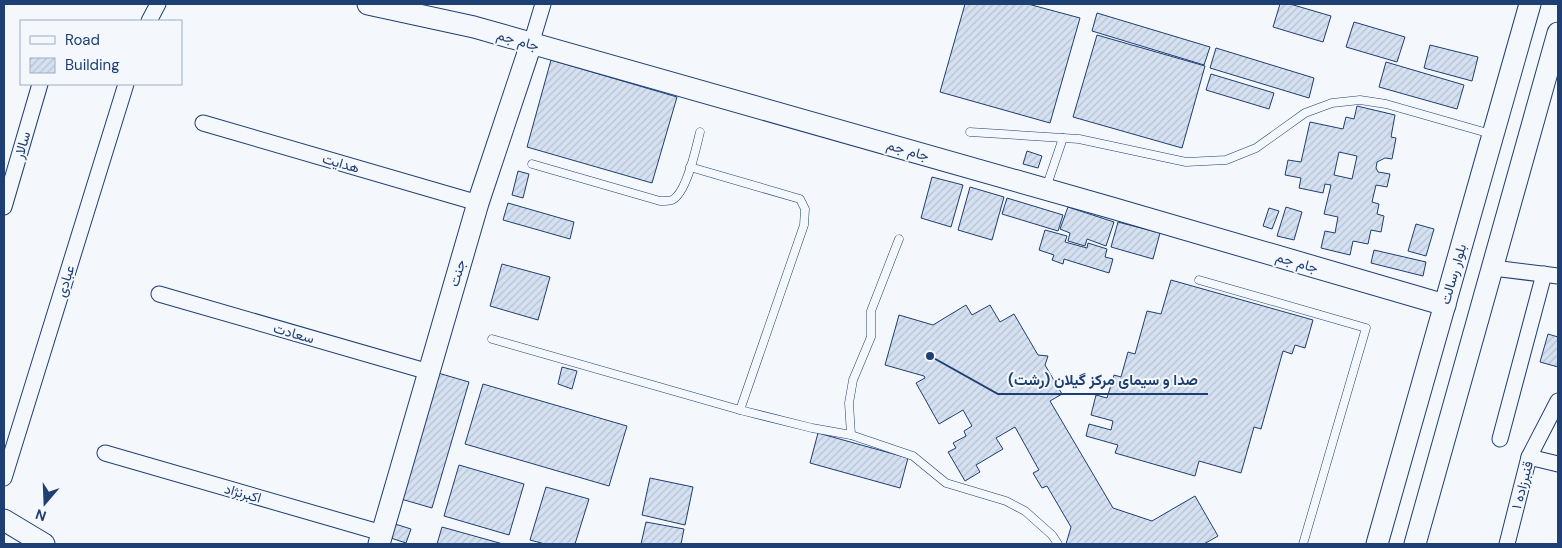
<svg xmlns="http://www.w3.org/2000/svg" width="1562" height="548" font-family="'DM Sans',Vazirmatn,sans-serif">
	<style>
		.building { fill: url(#building-hatch); stroke: #1d3f73; fill-rule: evenodd }
		.lines { fill: none; stroke-linecap: round; stroke-linejoin: round }
		.lane-casing { stroke: #1d3f73; stroke-width: 9 }
		.street-casing { stroke: #1d3f73; stroke-width: 17 }
		.secondary-casing { stroke: #1d3f73; stroke-width: 23 }
		.lane { stroke: #f4f7fb; stroke-width: 8 }
		.street { stroke: #f4f7fb; stroke-width: 15 }
		.secondary { stroke: #f4f7fb; stroke-width: 21 }
		.labels { text-anchor: middle; stroke-width: 4; stroke-linejoin: round; paint-order: stroke }
		.street-label { font-size: 14px; fill: #1d3f73; stroke: #f4f7fb }
		.leader { fill: none; stroke: #1d3f73; stroke-width: 2 }
		.callout-dot { fill: #1d3f73; stroke: #f4f7fb; stroke-width: 2 }
		.callout-label { font-size: 15px; text-anchor: middle; font-weight: bold; fill: #1d3f73; stroke: #f4f7fb; stroke-width: 4; stroke-linejoin: round; paint-order: stroke }
	</style>
	<defs>
		<pattern id="building-hatch" width="6" height="6" patternUnits="userSpaceOnUse" patternTransform="scale(1.25)"><rect width="6" height="6" fill="#d5e0f0"/><path d="M-1 1l2-2M0 6l6-6M5 7l2-2" fill="none" stroke="#b6c1d1"/></pattern>
	</defs>
	<rect width="100%" height="100%" fill="#f4f7fb"/>
	<g class="building">
		<polygon points="965,4 1028,4 1080,18 1050,123 940,92"/>
		<polygon points="1280,4 1290,4 1331,16 1323,42 1273,27"/>
		<polygon points="1097,13 1210,47 1204,65 1092,31"/>
		<polygon points="1354,22 1405,37 1397,62 1346,47"/>
		<polygon points="1097,35 1205,66 1182,148 1073,117"/>
		<polygon points="1430,45 1478,57 1472,81 1424,68"/>
		<polygon points="1216,48 1314,78 1309,98 1210,68"/>
		<polygon points="551,60 677,97 652,183 527,147"/>
		<polygon points="1386,62 1464,85 1457,109 1379,87"/>
		<polygon points="1211,74 1274,93 1269,109 1206,90"/>
		<path d="M1357,106L1395,115L1391,137L1396,138L1392,159L1385,158L1377,162L1376,168L1378,172L1390,174L1387,187L1376,185L1372,202L1379,204L1377,214L1384,216L1381,232L1371,230L1368,244L1353,241L1350,255L1321,248L1325,231L1335,233L1338,217L1324,214L1331,185L1325,184L1323,193L1299,188L1301,178L1285,175L1288,160L1301,162L1310,122L1343,129L1346,117L1354,119ZM1339,152L1357,156L1352,179L1334,175Z"/>
		<polygon points="1027,151 1042,156 1038,168 1023,164"/>
		<polygon points="518,171 529,174 523,198 512,195"/>
		<polygon points="932,177 963,185 951,227 921,218"/>
		<polygon points="970,187 1004,197 992,240 958,230"/>
		<polygon points="1007,198 1063,215 1058,231 1002,214"/>
		<polygon points="508,203 574,222 570,239 503,220"/>
		<polygon points="1068,207 1114,222 1106,246 1087,239 1085,246 1068,241 1070,233 1060,229"/>
		<polygon points="1286,207 1302,212 1294,240 1277,236"/>
		<polygon points="1269,208 1279,211 1272,229 1263,226"/>
		<polygon points="1118,222 1160,233 1153,259 1111,247"/>
		<polygon points="1416,224 1434,229 1426,256 1408,251"/>
		<polygon points="1045,230 1067,236 1065,242 1087,248 1088,243 1107,249 1105,257 1113,259 1109,273 1064,259 1063,264 1052,260 1054,255 1039,250"/>
		<polygon points="1374,250 1426,262 1423,276 1371,263"/>
		<polygon points="502,264 550,277 538,320 490,306"/>
		<polygon points="1171,280 1313,320 1305,348 1295,345 1292,354 1283,351 1261,429 1254,427 1241,473 1199,461 1195,476 1115,453 1118,445 1086,436 1089,424 1111,430 1113,421 1091,415 1096,395 1107,398 1114,375 1121,377 1128,352 1135,354 1147,311 1161,314"/>
		<polygon points="966,305 972,315 990,305 1000,322 1014,314 1038,355 1048,356 1045,365 1062,394 1050,401 1113,508 1152,521 1195,496 1218,536 1204,544 1066,544 1071,527 1047,486 1042,488 1033,473 1039,470 1015,427 996,438 1003,449 976,465 980,472 965,481 948,452 956,448 953,443 966,436 964,431 972,426 963,410 939,424 916,383 925,378 924,376 885,365 899,315 933,325"/>
		<polygon points="1548,334 1558,337 1558,367 1540,362"/>
		<polygon points="562,367 577,371 572,389 558,384"/>
		<polygon points="438,373 469,382 432,508 401,499"/>
		<polygon points="483,384 627,426 609,486 465,444"/>
		<polygon points="818,433 908,458 900,488 810,463"/>
		<polygon points="459,465 524,484 509,535 444,516"/>
		<polygon points="650,478 693,487 685,525 642,515"/>
		<polygon points="546,487 589,499 575,544 545,544 530,540"/>
		<polygon points="646,522 684,529 681,544 641,544"/>
		<polygon points="395,524 411,529 406,543 391,538"/>
		<polygon points="442,527 503,544 437,544"/>
	</g>
	<g class="lines">
		<defs>
			<g id="lane">
				<polyline points="970,132 1079,139 1186,162 1226,160 1256,148 1305,113 1332,103 1360,100 1386,104 1491,134"/>
				<path d="M532,164L660,201C663,201 669,201 672,200C687,193 696,148 700,132"/>
				<polyline points="690,167 800,199 805,209 804,225 740,410"/>
				<polyline points="1046,188 1063,138"/>
				<polyline points="1199,280 1366,328 1303,544"/>
				<polyline points="492,339 740,410 812,428 851,435 913,456 946,483 1006,501 1025,511 1052,535 1058,544"/>
				<polyline points="851,435 849,403 853,380 871,337 871,311 899,239"/>
			</g>
			<g id="street">
				<polyline points="149,21 158,4"/>
				<polyline points="531,44 543,4"/>
				<polyline points="203,123 478,203"/>
				<polyline points="4,207 40,84"/>
				<polyline points="1493,268 1558,276"/>
				<polyline points="159,294 429,372"/>
				<polyline points="1500,439 1544,274"/>
				<polyline points="105,453 382,533"/>
				<polyline points="1529,457 1558,464"/>
				<polyline points="4,478 126,84"/>
				<polyline points="1507,544 1529,457 1558,401"/>
			</g>
			<g id="secondary">
				<polyline points="368,4 474,27 1112,208 1445,305"/>
				<polyline points="4,520 44,544"/>
				<polyline points="379,544 478,203 531,44"/>
				<polyline points="1377,544 1530,4"/>
				<polyline points="1415,544 1558,33"/>
			</g>
		</defs>
		<use href="#lane" class="lane-casing"/>
		<use href="#street" class="street-casing"/>
		<use href="#secondary" class="secondary-casing"/>
		<use href="#lane" class="lane"/>
		<use href="#street" class="street"/>
		<use href="#secondary" class="secondary"/>
	</g>
	<g class="labels">
		<g class="street-label">
			<text transform="translate(518 40) rotate(16)" y="5">جام جم</text>
			<text transform="translate(22 145) rotate(-74)" y="5">سالار</text>
			<text transform="translate(908 150) rotate(16)" y="5">جام جم</text>
			<text transform="translate(341 163) rotate(16)" y="5">هدایت</text>
			<text transform="translate(1297 262) rotate(16)" y="5">جام جم</text>
			<text transform="translate(457 273) rotate(-74)" y="5">جنت</text>
			<text transform="translate(1453 274) rotate(-74)" y="5">بلوار رسالت</text>
			<text transform="translate(65 281) rotate(-73)" y="5">عبادی</text>
			<text transform="translate(294 333) rotate(16)" y="5">سعادت</text>
			<text transform="translate(1522 485) rotate(-75)" y="5">قنبرزاده ۱</text>
			<text transform="translate(243 493) rotate(16)" y="5">اکبرنژاد</text>
		</g>
	</g>
	<path class="leader" d="M930 356L998 394H1208"/>
	<circle class="callout-dot" cx="930" cy="356" r="5"/>
	<g class="callout-label">
		<text x="1103" y="385">صدا و سیمای مرکز گیلان (رشت)</text>
	</g>
	<rect width="1562" height="548" fill="none" stroke="#1d3f73" stroke-width="10"/>
	<rect x="20" y="20" width="162" height="65" fill="#f4f7fb" stroke="#9eadc5"/>
	<rect x="30" y="36" width="25" height="8" fill="#f4f7fb" stroke="#9eadc5"/>
	<text x="65" y="45" font-size="15" fill="#1d3f73">Road</text>
	<rect x="30" y="58" width="25" height="15" fill="url(#building-hatch)" stroke="#9eadc5"/>
	<text x="65" y="70" font-size="15" fill="#1d3f73">Building</text>
	<g transform="translate(45 503) rotate(199)" stroke="#f4f7fb" stroke-width="4" paint-order="stroke">
	<path d="M0-4L9 19L0 12L-9 19Z" fill="#1d3f73"/>
	<text y="-8" font-size="14" font-weight="bold" text-anchor="middle" fill="#1d3f73">N</text>
	</g>
</svg>
